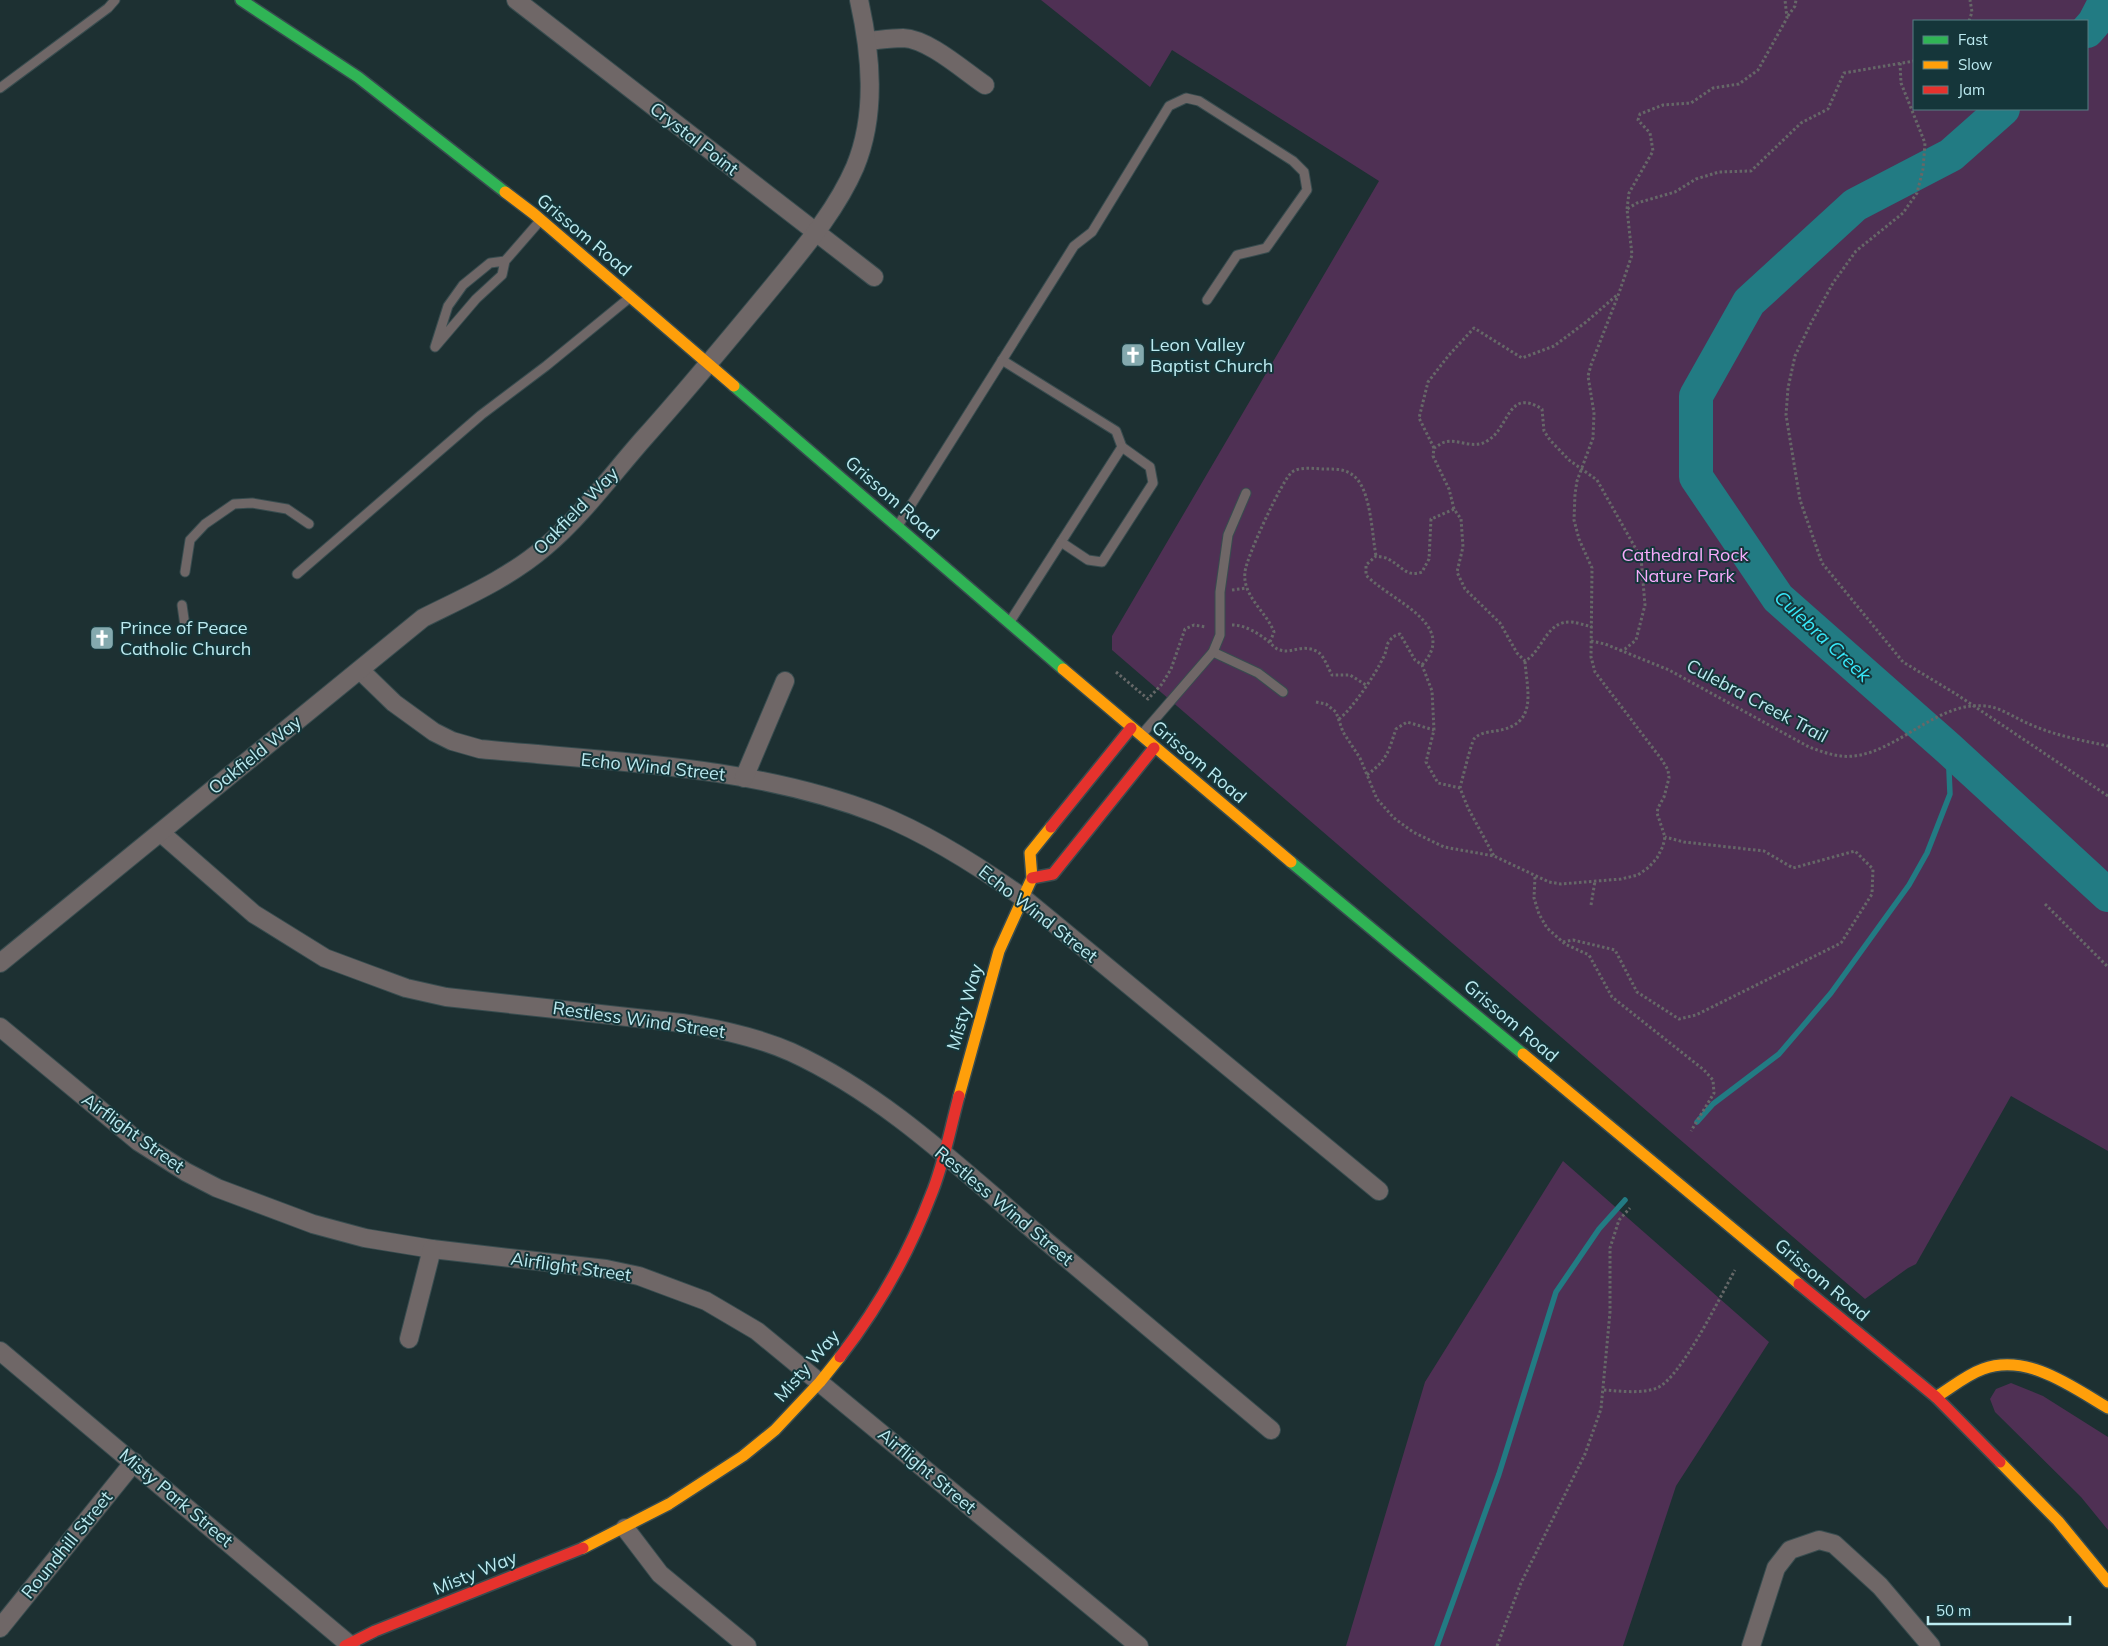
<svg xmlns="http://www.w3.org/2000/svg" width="2108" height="1646" font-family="Mulish,sans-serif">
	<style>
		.green { fill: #4f3054; fill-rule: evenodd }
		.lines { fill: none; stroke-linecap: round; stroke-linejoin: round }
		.stream { stroke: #227b83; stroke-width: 5.5 }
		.river { stroke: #227b83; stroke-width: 34 }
		.lane-casing { stroke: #384c4f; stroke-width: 11 }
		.street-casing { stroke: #384c4f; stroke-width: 20 }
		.fast-casing { stroke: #384c4f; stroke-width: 14 }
		.slow-casing { stroke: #384c4f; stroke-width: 14 }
		.jam-casing { stroke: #384c4f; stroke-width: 14 }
		.path { stroke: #666868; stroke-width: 3; stroke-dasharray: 2.5 2.5; stroke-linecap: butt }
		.lane { stroke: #6f6767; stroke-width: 9 }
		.street { stroke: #6f6767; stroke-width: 18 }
		.fast { stroke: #30b455; stroke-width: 11 }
		.slow { stroke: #ff9f0a; stroke-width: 11 }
		.jam { stroke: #e5322d; stroke-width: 11 }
		.labels { text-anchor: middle; stroke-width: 4; stroke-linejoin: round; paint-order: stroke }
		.street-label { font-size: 18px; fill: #bbeaf0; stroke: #15363a }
		.poi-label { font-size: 18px; fill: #bbeaf0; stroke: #15363a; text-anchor: start }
		.park-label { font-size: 18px; fill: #f8acfd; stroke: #15363a }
		.water-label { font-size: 19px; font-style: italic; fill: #38e9fa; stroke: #15363a }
	</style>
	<rect width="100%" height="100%" fill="#1d3032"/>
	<g class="green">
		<path d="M1041,0H2108V1151L2011,1096L1916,1264L1908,1268L1865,1299L1112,650V636L1379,181L1172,50L1150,87ZM1914,21H2087V109H1914Z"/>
		<polygon points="1563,1161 1769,1342 1676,1486 1623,1646 1346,1646 1425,1382"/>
		<polygon points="2011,1383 2043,1396 2108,1437 2108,1530 2081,1497 1995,1412 1990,1399 1996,1389"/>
	</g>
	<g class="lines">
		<g class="stream">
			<polyline points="1697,1122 1713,1104 1779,1054 1831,993 1909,885 1927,853 1950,794 1948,748"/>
			<polyline points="1437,1646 1499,1474 1556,1292 1599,1229 1625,1200"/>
		</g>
		<g class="river">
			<polyline points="2087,31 2094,23 2106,0"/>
			<polyline points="2003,109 1951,155 1855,205 1749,302 1696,396 1696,477 1778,598 1948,748 2108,895"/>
		</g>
		<defs>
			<g id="lane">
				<polyline points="0,88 108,8 115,0"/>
				<polyline points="505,261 490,263 463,285 448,306 435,347 476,299 502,275 505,261 539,222"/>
				<polyline points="1002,360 1116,431 1122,447 1011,620"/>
				<polyline points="899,524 1074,246 1092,232 1169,106 1186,98 1199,101 1293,161 1304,172 1307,190 1266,248 1237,255 1207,300"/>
				<polyline points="1061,542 1088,560 1102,562 1153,483 1150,467 1122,447"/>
				<polyline points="185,572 190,540 205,524 234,504 252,503 287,509 309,524"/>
				<polyline points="297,574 481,415 546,366 628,299"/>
				<polyline points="182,605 185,626"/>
				<polyline points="1213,652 1258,673 1283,692"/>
				<polyline points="1143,733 1213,652 1220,635 1220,592 1228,535 1246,493"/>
			</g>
			<g id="street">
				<polyline points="516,0 874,277"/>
				<path d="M868,41C879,40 892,38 903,38C929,39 964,71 985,85"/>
				<path d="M360,670L394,703L434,732L452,741L480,749C613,762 752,765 878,814C930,835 977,865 1022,897L1379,1191"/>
				<polyline points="744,778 785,681"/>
				<path d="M161,833L254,914L325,958L368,974L406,988L446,997L682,1023C720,1029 757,1037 791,1052C885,1095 962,1170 1040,1236C1117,1300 1194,1365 1271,1430"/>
				<path d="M0,963L423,618C465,597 509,578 545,547C582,516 613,473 645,437C689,388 731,337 773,286C803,249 836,211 855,167C877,114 871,54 859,0"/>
				<polyline points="0,1027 139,1142 186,1172 217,1188 313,1224 365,1238 432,1249 606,1269 639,1276 706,1301 757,1331 1139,1646"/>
				<polyline points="409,1339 432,1249"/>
				<polyline points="0,1351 351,1646"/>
				<polyline points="625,1528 660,1574 747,1646"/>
				<polyline points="0,1628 134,1462"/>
				<polyline points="1751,1646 1776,1568 1790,1550 1819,1540 1834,1544 1880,1586 1931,1646"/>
			</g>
			<g id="fast">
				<polyline points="241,0 358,77 505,192"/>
				<polyline points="734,386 1063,669"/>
				<polyline points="1291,862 1523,1054"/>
			</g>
			<g id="slow">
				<polyline points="505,192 534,214 734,386"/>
				<polyline points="1063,669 1291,862"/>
				<polyline points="1523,1054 1799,1284"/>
				<polyline points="959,1096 999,951 1032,878 1030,853 1051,827"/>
				<path d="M1936,1397C1951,1388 1966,1375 1983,1369C2027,1353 2071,1386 2108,1408"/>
				<polyline points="2000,1462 2058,1521 2108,1582"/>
				<polyline points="583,1548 669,1504 743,1456 775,1430 820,1382 840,1357"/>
			</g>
			<g id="jam">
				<polyline points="1051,827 1131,728"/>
				<polyline points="1032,878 1053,874 1154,748"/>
				<polyline points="1799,1284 1936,1397 2000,1462"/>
				<path d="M840,1357C878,1308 909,1253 931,1195C944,1164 950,1129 959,1096"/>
				<polyline points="345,1646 375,1631 583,1548"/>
			</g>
		</defs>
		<use href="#lane" class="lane-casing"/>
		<use href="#street" class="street-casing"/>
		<use href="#fast" class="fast-casing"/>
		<use href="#slow" class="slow-casing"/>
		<use href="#jam" class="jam-casing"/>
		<g class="path">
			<polyline points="1788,16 1795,6 1796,0"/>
			<polyline points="1969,21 1972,12 1970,0"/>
			<polyline points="1900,63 1901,83 1925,143 1923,169 1917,193 1903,213 1856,251 1833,283 1811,323 1795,356 1788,388 1786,415 1800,500 1822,563 1903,662 1956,694 2108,796"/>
			<polyline points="1627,209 1629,193 1653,151 1650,133 1638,120 1640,114 1663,105 1691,103 1713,88 1739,84 1758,70 1787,18 1785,0"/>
			<polyline points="1434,448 1419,418 1428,382 1449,355 1474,328 1522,358 1554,346 1586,322 1617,295"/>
			<path d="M1454,509L1449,489L1433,456L1434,448C1438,446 1441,443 1445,442C1457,438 1473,450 1487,441C1510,428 1507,387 1542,409L1544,431L1550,440L1569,460L1597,480L1641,558L1645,605L1636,640L1625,649L1619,651"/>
			<polyline points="1232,590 1247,588"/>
			<path d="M1232,625C1245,625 1258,633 1268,641C1272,644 1275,649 1280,650C1292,654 1303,643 1318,652C1324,656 1328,668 1332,675H1350L1366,685"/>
			<path d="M1591,641L1605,644L1669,670L1809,747C1823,752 1838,758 1854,756C1899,751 1938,701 1985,706C2000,707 2013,717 2027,723C2053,735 2080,740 2108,746"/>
			<path d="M1270,642L1274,632C1266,611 1242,596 1245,572C1246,558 1282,480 1292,472C1301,466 1315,469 1325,469C1338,469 1348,469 1357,479C1371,495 1372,534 1376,556"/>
			<path d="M1422,665C1460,624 1389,600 1366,575V565L1376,556C1380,557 1385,557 1388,559C1401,565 1406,578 1422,572L1429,559L1431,519L1454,509L1461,519L1463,547L1457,572L1465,589L1500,623L1517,653L1525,661C1543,651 1546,620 1572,622C1578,623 1585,625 1592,627"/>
			<polyline points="1116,672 1148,699 1162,684 1171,669 1185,629 1194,625 1206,627"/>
			<polyline points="1316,702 1326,704 1336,712 1343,732 1360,758 1377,799 1394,818 1413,832 1444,847 1494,856 1549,882 1561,884 1621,879 1638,875 1649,867 1657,858 1663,846 1665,837 1657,813 1658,808 1664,797 1669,778 1668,770 1662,760 1595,672 1591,657 1592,568 1579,539 1574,520 1575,494 1577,481 1593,438 1594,413 1588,376 1591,365 1619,293 1632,255 1627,209 1637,203 1675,192 1696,179 1719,172 1751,171 1801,123 1828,109 1844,73 1914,61"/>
			<path d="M1339,719C1353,708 1375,675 1383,658C1386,654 1386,648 1388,643C1391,638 1395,635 1400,634L1415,660L1422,665L1432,691L1434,730L1426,762L1438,783L1460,788L1468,808L1494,856"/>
			<path d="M1367,775C1388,759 1388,752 1396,729L1407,722L1434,730"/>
			<path d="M1460,788C1462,780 1471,744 1474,739C1479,733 1488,732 1495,731C1539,725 1527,692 1525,661"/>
			<polyline points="1535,877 1534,898 1539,914 1547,928 1565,944 1589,955 1612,997 1704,1070 1713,1080 1714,1093 1691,1131"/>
			<polyline points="2045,904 2108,967"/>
			<polyline points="1591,905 1595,881"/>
			<polyline points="1563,942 1573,940 1615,950 1637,992 1679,1019 1696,1015 1841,943 1872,894 1873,869 1855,851 1793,868 1764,851 1684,842 1665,837"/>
			<path d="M1604,1390C1621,1391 1641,1394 1657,1388C1681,1378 1721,1295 1735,1270"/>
			<polyline points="1497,1646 1521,1583 1585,1454 1601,1409 1610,1312 1610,1248 1619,1220 1630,1208"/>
		</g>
		<use href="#lane" class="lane"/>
		<use href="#street" class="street"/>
		<use href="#fast" class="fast"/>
		<use href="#slow" class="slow"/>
		<use href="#jam" class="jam"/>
	</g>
	<defs>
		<symbol id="church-square" viewBox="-11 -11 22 22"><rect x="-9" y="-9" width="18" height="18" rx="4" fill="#84a9ae" stroke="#15363a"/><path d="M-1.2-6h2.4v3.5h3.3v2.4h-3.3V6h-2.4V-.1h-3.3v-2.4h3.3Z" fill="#fff"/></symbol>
	</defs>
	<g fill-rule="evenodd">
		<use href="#church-square" x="1119" y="341" width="28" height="28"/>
		<use href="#church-square" x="88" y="624" width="28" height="28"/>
	</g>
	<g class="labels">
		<g class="street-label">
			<text transform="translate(694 139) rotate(38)" y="6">Crystal Point</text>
			<text transform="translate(584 235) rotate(40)" y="6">Grissom Road</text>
			<text transform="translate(892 498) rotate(41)" y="6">Grissom Road</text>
			<text transform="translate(576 511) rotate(-46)" y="6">Oakfield Way</text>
			<text transform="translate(1757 701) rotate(28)" y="6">Culebra Creek Trail</text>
			<text transform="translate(255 755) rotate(-39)" y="6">Oakfield Way</text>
			<text transform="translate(1199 762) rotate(40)" y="6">Grissom Road</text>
			<text transform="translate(653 767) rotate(6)" y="6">Echo Wind Street</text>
			<text transform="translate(1038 914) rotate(38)" y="6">Echo Wind Street</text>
			<text transform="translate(965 1007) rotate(-74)" y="6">Misty Way</text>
			<text transform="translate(639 1020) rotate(8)" y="6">Restless Wind Street</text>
			<text transform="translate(1511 1021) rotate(40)" y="6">Grissom Road</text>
			<text transform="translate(133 1133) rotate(36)" y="6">Airflight Street</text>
			<text transform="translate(1004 1206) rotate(40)" y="6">Restless Wind Street</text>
			<text transform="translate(571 1267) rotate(8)" y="6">Airflight Street</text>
			<text transform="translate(1822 1280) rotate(40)" y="6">Grissom Road</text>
			<text transform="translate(807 1366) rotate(-49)" y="6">Misty Way</text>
			<text transform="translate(927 1471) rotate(40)" y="6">Airflight Street</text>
			<text transform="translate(176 1498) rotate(40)" y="6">Misty Park Street</text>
			<text transform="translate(67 1545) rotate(-51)" y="6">Roundhill Street</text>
			<text transform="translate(475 1573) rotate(-22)" y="6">Misty Way</text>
		</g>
		<g class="poi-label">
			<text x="1150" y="351">Leon Valley<tspan x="1150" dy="21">Baptist Church</tspan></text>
			<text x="120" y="634">Prince of Peace<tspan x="120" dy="21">Catholic Church</tspan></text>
		</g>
		<g class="park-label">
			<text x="1685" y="561">Cathedral Rock<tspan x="1685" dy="21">Nature Park</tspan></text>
		</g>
		<g class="water-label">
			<text transform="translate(1823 636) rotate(43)" y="7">Culebra Creek</text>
		</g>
	</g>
	<rect x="1913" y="20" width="175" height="90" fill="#15363a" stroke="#577e83"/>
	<rect x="1923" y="36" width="25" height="8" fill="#30b455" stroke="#577e83"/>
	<text x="1958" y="45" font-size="15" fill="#bbeaf0">Fast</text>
	<rect x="1923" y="61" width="25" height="8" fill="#ff9f0a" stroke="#577e83"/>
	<text x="1958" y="70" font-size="15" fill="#bbeaf0">Slow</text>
	<rect x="1923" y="86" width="25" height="8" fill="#e5322d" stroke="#577e83"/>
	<text x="1958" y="95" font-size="15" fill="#bbeaf0">Jam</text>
	<path d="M1928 1616v8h142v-8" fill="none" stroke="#bbeaf0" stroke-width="2.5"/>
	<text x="1936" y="1616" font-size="15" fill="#bbeaf0" stroke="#15363a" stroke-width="4" paint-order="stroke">50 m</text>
</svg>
